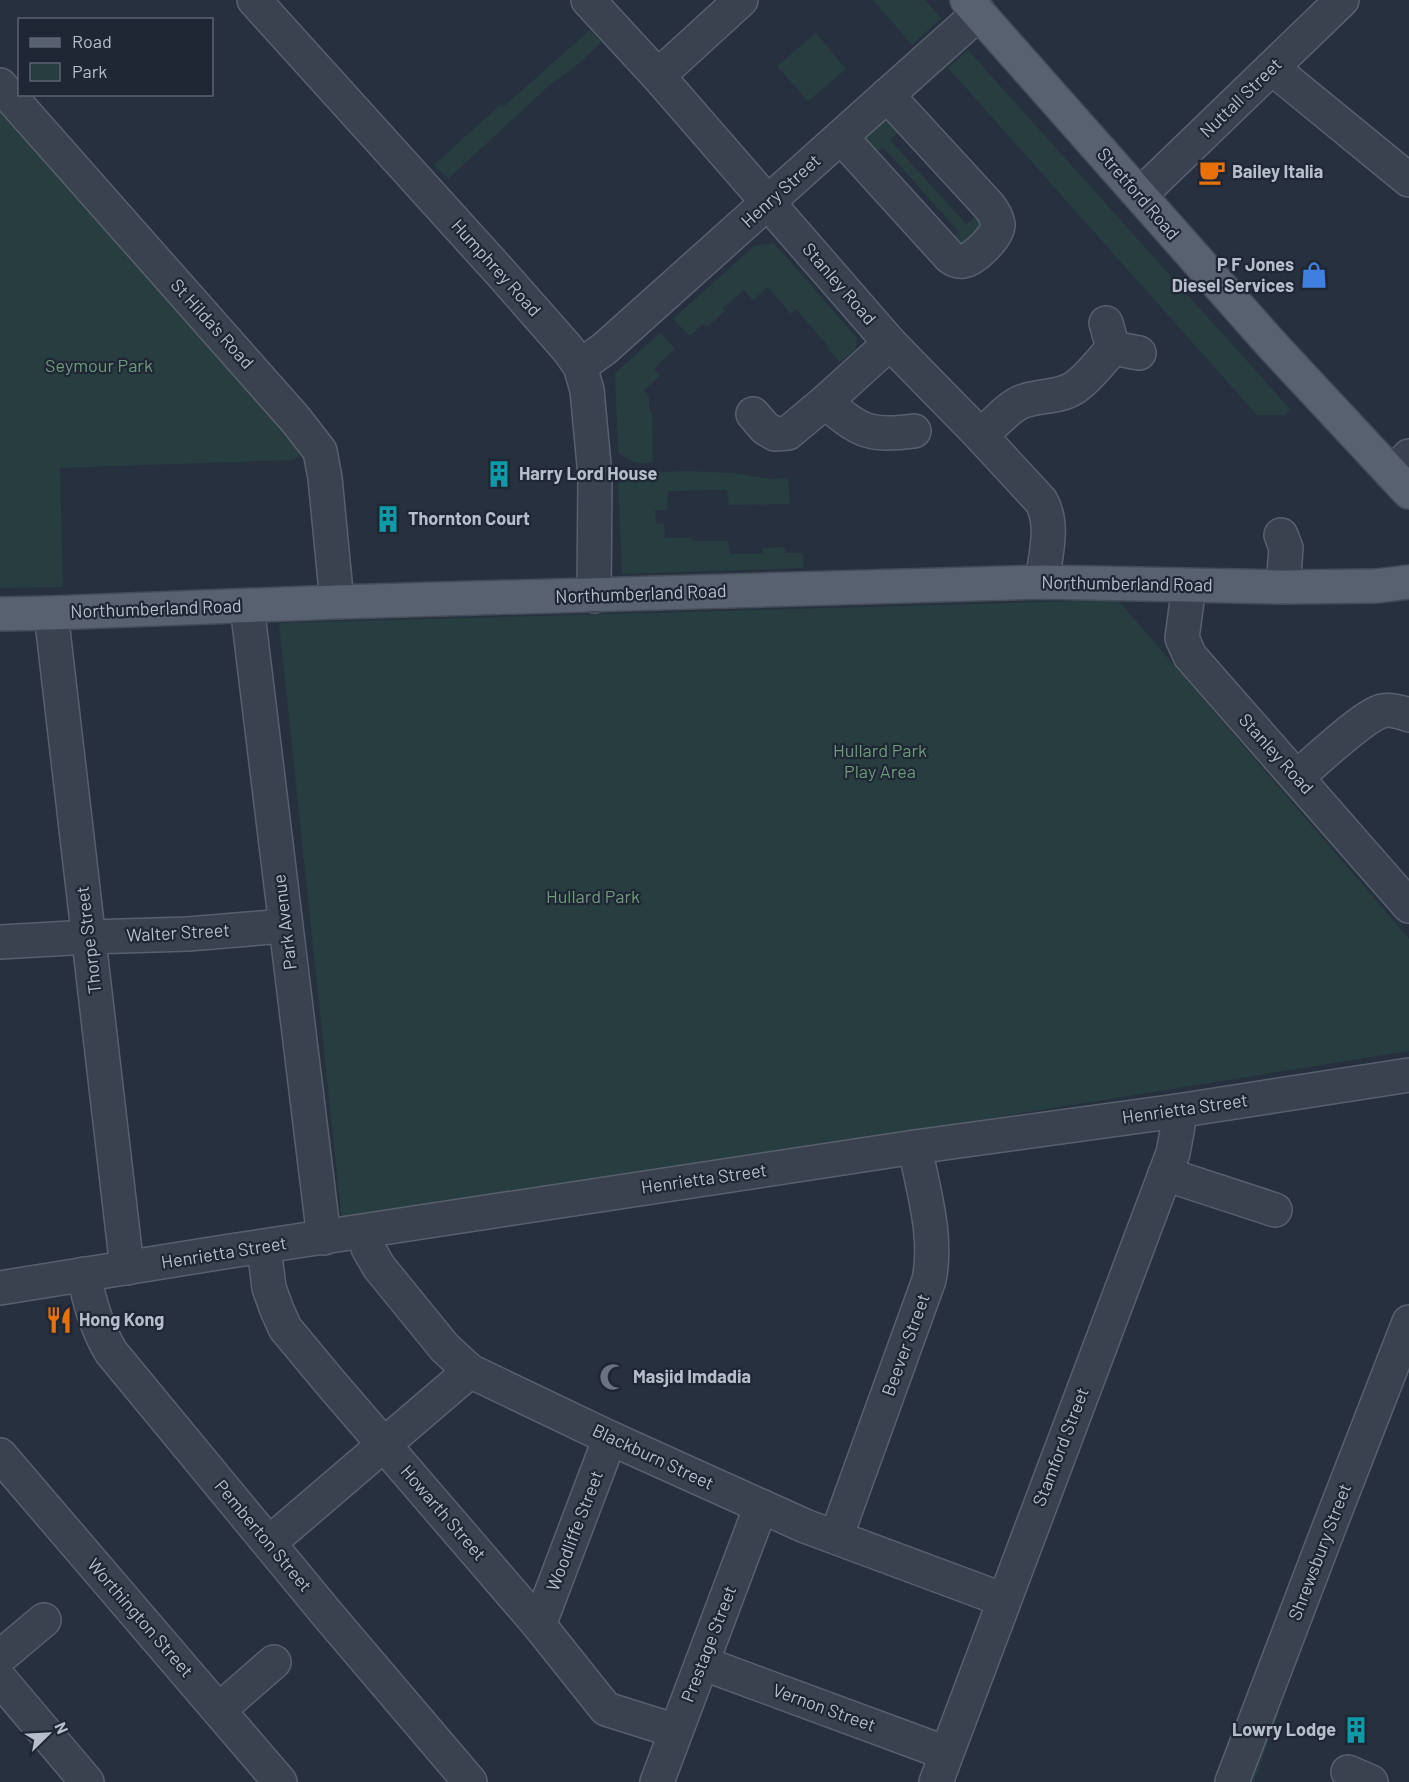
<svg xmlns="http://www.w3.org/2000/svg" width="1409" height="1782" font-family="Barlow,sans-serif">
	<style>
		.green { fill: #283d40 }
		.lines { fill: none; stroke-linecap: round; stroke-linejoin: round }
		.minor-casing { stroke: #58606d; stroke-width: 36 }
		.major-casing { stroke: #444b59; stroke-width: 36 }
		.minor { stroke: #3a424f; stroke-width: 33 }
		.major { stroke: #58616f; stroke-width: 33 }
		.labels { text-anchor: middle; stroke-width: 4.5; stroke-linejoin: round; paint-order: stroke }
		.street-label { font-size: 18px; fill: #b7bdca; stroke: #1f2735 }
		.poi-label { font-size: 18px; font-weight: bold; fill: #b7bdca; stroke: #1f2735; text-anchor: start }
		.park-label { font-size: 18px; fill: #6e9a7a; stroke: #1f2735 }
	</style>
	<rect width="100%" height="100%" fill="#26303f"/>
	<g class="green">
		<polygon points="873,0 925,0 941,18 912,45"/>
		<path d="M590,30L601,42C587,57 571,71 553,82L448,179L434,165L500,105L503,107Z"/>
		<polygon points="816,33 846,69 808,101 777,66"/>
		<polygon points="968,50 1291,410 1284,415 1257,415 948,68"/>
		<polygon points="0,103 294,441 300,456 293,460 60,468 63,587 0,588"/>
		<polygon points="893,110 906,124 890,140 966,224 983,210 989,217 966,249 945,245 959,232 883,147 868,160 855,145"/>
		<polygon points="774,243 857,338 856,349 840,362 827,348 828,346 796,309 791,314 768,287 753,300 744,290 723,308 725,311 707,327 703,324 690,336 673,319 754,246"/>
		<path d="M660,333L675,349L654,368L660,376L644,390L649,398V409L652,412L653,462C639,465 630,462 618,452L615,373Z"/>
		<polygon points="689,471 732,473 771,479 788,478 790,504 729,505 727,490 668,491 667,510 655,510 656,523 664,524 665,538 692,538 693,541 728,541 730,554 763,554 763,548 784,547 786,553 803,553 804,568 622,574 618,483 654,472"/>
		<polygon points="1118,600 1409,939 1409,1051 342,1222 279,623"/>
		<polygon points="1275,1710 1279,1712 1254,1782 1248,1780"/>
	</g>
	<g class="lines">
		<defs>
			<g id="minor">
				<polyline points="254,0 501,273 567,348 580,366 587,390 595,476 594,596"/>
				<path d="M588,0L658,76L890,343L981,436L1041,501C1055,524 1045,557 1042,582"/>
				<polyline points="1272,68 1409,180"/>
				<polyline points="658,76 741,0"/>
				<polyline points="0,85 296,420 320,451 325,478 337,602"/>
				<path d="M841,137L950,257C954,260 958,262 963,261C974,260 999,235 998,224C997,218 993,211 989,206L887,95"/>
				<polyline points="1140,195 1342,0"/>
				<polyline points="1106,323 1113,348 1139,353"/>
				<polyline points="580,366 604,349 979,13"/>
				<path d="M825,402C860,431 868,437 914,431"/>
				<polyline points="753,414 765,428 775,434 788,433 825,402 890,343"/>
				<path d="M981,436C992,426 1010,405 1024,401C1040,395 1058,398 1074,388C1089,378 1101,361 1113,348"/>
				<polyline points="1392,474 1409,456"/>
				<polyline points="1281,535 1286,548 1283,587"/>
				<polyline points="1189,586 1182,638 1190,656 1409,906"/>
				<polyline points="247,606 324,1238"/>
				<polyline points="51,613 127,1268"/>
				<path d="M1297,777C1314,763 1363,716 1382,711C1391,709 1401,712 1409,715"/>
				<polyline points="0,942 89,937 188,934 285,926"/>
				<polyline points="1165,1174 1275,1210"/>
				<polyline points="366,1232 368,1248 379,1267 445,1348 470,1371 610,1438 805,1526 1004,1600"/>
				<polyline points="264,1247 269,1288 277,1310 285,1328 329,1381 539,1625 606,1709 676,1731"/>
				<path d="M84,1274C89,1302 96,1327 111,1352L328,1615L470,1782"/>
				<polyline points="0,1288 224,1252 915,1147 1177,1111 1409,1075"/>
				<polyline points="0,1455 280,1782"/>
				<path d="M836,1537L929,1280C938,1236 923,1190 915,1147"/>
				<polyline points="269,1543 470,1371"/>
				<polyline points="539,1625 610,1438"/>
				<polyline points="0,1657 44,1620"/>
				<polyline points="702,1663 946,1753"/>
				<polyline points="0,1679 87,1782"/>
				<polyline points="219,1710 274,1662"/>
				<polyline points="1348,1772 1371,1782"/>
				<polyline points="657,1782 761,1506"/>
				<polyline points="936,1782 1173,1153 1178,1126 1177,1111"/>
				<polyline points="1232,1782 1325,1538 1409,1322"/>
			</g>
			<g id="major">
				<polyline points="967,0 1273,346 1409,492"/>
				<polyline points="0,614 51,613 337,602 1042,582 1283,587 1376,586 1409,582"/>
			</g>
		</defs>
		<use href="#minor" class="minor-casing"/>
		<use href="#major" class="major-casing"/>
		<use href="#minor" class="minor"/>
		<use href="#major" class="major"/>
	</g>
	<defs>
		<symbol id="cafe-bare" viewBox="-9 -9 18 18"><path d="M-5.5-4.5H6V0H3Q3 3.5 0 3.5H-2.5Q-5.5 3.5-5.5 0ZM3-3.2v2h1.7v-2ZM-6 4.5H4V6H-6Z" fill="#e8710a" stroke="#1f2735" stroke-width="2.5" paint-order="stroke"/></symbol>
		<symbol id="shop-bare" viewBox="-9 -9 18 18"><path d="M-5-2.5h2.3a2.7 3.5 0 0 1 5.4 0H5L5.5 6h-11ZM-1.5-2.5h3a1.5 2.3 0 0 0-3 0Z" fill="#3f7fe0" stroke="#1f2735" stroke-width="2.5" paint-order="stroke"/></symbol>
		<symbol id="building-bare" viewBox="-9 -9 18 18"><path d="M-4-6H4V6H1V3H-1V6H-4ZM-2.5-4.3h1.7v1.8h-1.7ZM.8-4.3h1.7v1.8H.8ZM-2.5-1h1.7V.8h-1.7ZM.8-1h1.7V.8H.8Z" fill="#0f9aa8" stroke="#1f2735" stroke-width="2.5" paint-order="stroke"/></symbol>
		<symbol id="restaurant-bare" viewBox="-9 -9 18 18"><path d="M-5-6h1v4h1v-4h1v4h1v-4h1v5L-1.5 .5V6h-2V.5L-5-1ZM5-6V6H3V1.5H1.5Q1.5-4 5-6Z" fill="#e8710a" stroke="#1f2735" stroke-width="2.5" paint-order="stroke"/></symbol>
		<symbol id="mosque-bare" viewBox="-9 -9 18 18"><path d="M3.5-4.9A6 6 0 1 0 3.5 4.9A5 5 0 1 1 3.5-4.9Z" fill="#6b7280" stroke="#1f2735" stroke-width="2.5" paint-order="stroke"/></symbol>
	</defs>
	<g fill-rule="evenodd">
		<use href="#cafe-bare" x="1193" y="153" width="38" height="38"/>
		<use href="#shop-bare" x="1295" y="256" width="38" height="38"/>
		<use href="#building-bare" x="480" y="455" width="38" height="38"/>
		<use href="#building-bare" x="369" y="500" width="38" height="38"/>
		<use href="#restaurant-bare" x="40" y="1301" width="38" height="38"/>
		<use href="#mosque-bare" x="594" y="1358" width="38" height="38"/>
		<use href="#building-bare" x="1337" y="1711" width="38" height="38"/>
	</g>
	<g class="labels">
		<g class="street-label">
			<text transform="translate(1241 98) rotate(-44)" y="6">Nuttall Street</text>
			<text transform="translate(781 191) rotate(-42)" y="6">Henry Street</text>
			<text transform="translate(1138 194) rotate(49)" y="6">Stretford Road</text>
			<text transform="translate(496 268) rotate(48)" y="6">Humphrey Road</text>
			<text transform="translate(839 284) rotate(49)" y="6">Stanley Road</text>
			<text transform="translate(212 324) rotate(48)" y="6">St Hilda's Road</text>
			<text transform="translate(1127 584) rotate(1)" y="6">Northumberland Road</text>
			<text transform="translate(641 594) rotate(-2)" y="6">Northumberland Road</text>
			<text transform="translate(156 609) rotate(-2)" y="6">Northumberland Road</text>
			<text transform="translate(1276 754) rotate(48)" y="6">Stanley Road</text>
			<text transform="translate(285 922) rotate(-97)" y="6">Park Avenue</text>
			<text transform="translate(178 933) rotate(-3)" y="6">Walter Street</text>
			<text transform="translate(89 940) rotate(-97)" y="6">Thorpe Street</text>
			<text transform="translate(1185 1109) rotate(-8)" y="6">Henrietta Street</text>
			<text transform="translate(704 1179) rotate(-8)" y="6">Henrietta Street</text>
			<text transform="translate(224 1253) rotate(-9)" y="6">Henrietta Street</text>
			<text transform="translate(906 1345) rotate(-70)" y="6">Beever Street</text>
			<text transform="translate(1061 1447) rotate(-69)" y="6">Stamford Street</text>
			<text transform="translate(653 1457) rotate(25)" y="6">Blackburn Street</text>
			<text transform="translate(443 1513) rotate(49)" y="6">Howarth Street</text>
			<text transform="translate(575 1531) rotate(-69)" y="6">Woodliffe Street</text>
			<text transform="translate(263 1536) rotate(50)" y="6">Pemberton Street</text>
			<text transform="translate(1320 1552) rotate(-69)" y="6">Shrewsbury Street</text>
			<text transform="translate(140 1618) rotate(49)" y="6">Worthington Street</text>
			<text transform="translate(709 1644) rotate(-69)" y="6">Prestage Street</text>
			<text transform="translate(824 1708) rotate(20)" y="6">Vernon Street</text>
		</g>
		<g class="poi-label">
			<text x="1232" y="178">Bailey Italia</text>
			<text x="1294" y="271" text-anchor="end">P F Jones<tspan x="1294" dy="21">Diesel Services</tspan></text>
			<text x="519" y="480">Harry Lord House</text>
			<text x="408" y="525">Thornton Court</text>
			<text x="79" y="1326">Hong Kong</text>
			<text x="633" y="1383">Masjid Imdadia</text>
			<text x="1336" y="1736" text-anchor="end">Lowry Lodge</text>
		</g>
		<g class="park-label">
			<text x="99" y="372">Seymour Park</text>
			<text x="880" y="757">Hullard Park<tspan x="880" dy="21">Play Area</tspan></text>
			<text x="593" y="903">Hullard Park</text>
		</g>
	</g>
	<rect x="18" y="18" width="195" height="78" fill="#1f2735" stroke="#5c6371" stroke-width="1.5"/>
	<rect x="30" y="38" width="30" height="9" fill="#58616f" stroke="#5c6371" stroke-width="1.5"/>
	<text x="72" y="48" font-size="18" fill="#b7bdca">Road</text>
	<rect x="30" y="63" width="30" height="18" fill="#283d40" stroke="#5c6371" stroke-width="1.5"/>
	<text x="72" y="78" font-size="18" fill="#b7bdca">Park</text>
	<g transform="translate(48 1734) rotate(66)" stroke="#1f2735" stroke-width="4.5" paint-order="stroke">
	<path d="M0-4.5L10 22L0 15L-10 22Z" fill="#b7bdca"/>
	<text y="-9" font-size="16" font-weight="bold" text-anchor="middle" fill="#b7bdca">N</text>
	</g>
</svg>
